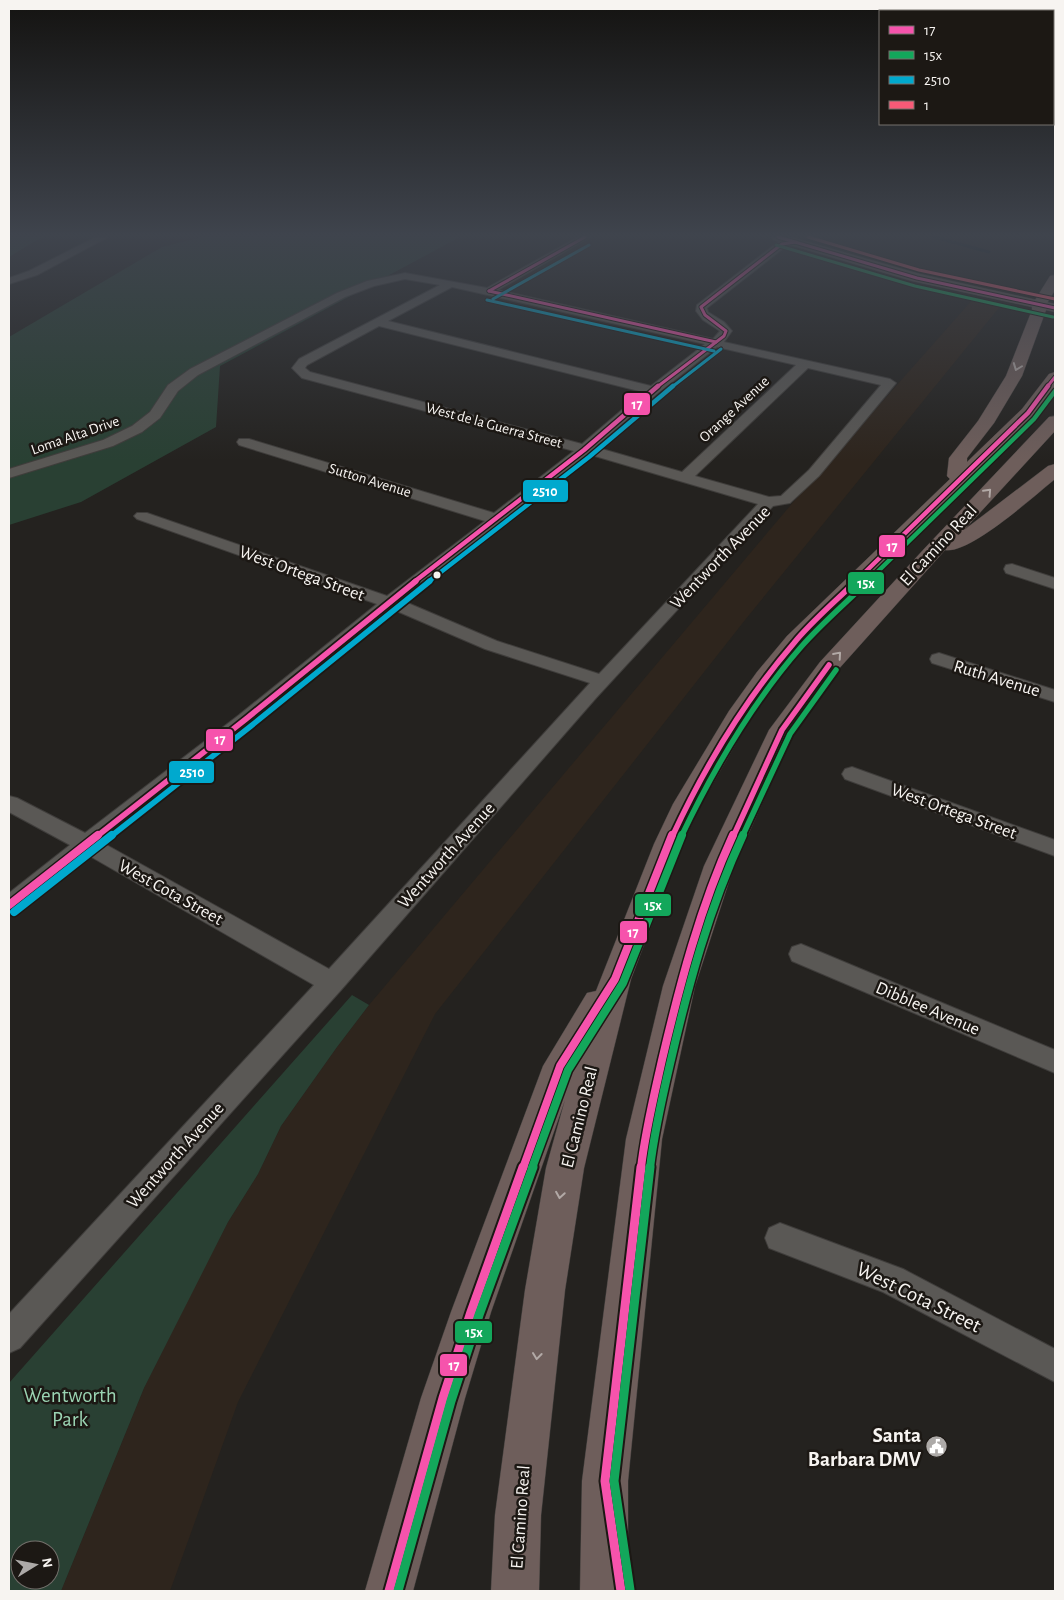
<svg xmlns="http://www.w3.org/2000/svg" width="1064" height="1600" font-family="'Alegreya Sans',sans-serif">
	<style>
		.built { fill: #2e251d }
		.green { fill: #294033; fill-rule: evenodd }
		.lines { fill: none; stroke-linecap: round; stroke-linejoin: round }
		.stream { stroke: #03151f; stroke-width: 3 }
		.minor-casing { stroke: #3f3d3b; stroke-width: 2 }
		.major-casing { stroke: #3f3d3b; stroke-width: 1 }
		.highway-casing { stroke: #3f3d3b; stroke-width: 1 }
		.minor { fill: #5a5855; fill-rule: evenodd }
		.major { fill: #625856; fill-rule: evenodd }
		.highway { fill: #6e5e5b; fill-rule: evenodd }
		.bus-1-far4-casing { stroke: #1c1814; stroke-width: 5 }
		.bus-1-far3-casing { stroke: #1c1814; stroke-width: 7 }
		.bus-1-far2-casing { stroke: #1c1814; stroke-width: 9 }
		.bus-1-far1-casing { stroke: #1c1814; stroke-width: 11 }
		.bus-1-casing { stroke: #1c1814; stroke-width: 13 }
		.bus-2-far4-casing { stroke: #1c1814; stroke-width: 5 }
		.bus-2-far3-casing { stroke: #1c1814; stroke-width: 7 }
		.bus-2-far2-casing { stroke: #1c1814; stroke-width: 9 }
		.bus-2-far1-casing { stroke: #1c1814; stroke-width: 11 }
		.bus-2-casing { stroke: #1c1814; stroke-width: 13 }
		.bus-3-far3-casing { stroke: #1c1814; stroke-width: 5 }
		.bus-3-far2-casing { stroke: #1c1814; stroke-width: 7 }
		.bus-3-far1-casing { stroke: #1c1814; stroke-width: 9 }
		.bus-3-casing { stroke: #1c1814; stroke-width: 11 }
		.bus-4-casing { stroke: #1c1814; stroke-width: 5 }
		.bus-1-far4 { stroke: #f653ac; stroke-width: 3 }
		.bus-1-far3 { stroke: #f653ac; stroke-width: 4.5 }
		.bus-1-far2 { stroke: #f653ac; stroke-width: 5.5 }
		.bus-1-far1 { stroke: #f653ac; stroke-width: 8 }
		.bus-1 { stroke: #f653ac; stroke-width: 9 }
		.bus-2-far4 { stroke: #13a75b; stroke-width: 3 }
		.bus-2-far3 { stroke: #13a75b; stroke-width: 4.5 }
		.bus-2-far2 { stroke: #13a75b; stroke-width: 5.5 }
		.bus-2-far1 { stroke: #13a75b; stroke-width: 8 }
		.bus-2 { stroke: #13a75b; stroke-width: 9 }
		.bus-3-far3 { stroke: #00a9ce; stroke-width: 3 }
		.bus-3-far2 { stroke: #00a9ce; stroke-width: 4.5 }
		.bus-3-far1 { stroke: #00a9ce; stroke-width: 5.5 }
		.bus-3 { stroke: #00a9ce; stroke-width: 8 }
		.bus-4 { stroke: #f75a77; stroke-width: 3 }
		.oneway { stroke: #b2a9a6 }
		.bus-dot { fill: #f7f4f1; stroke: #1c1814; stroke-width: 2 }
		.labels { text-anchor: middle; stroke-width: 5; stroke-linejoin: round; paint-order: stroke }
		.far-street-label { font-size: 15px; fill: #f7f4f1; stroke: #1c1814 }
		.street-label { font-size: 18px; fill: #f7f4f1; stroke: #1c1814 }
		.near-street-label { font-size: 21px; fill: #f7f4f1; stroke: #1c1814 }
		.near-park-label { font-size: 21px; fill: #9ad3b2; stroke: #1c1814 }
		.near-poi-label { font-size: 21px; font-weight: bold; fill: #f7f4f1; stroke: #1c1814; text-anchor: end }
		.line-badge { stroke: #1c1814; stroke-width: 2 }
		.badge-label { font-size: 14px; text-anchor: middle; font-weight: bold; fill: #fff }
	</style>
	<rect width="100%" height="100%" fill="#24221f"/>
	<polygon class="built" points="974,298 1002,304 745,620 435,1014 238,1402 170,1591 61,1591 144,1388 192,1291 228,1222 258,1174 281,1126 337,1047 369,1005 795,500"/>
	<g class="green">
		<polygon points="9,237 42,237 9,257"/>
		<polygon points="202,237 460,237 220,366 216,427 81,502 9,525 9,337 162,247"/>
		<path d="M352,995L369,1005L337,1047L281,1126L258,1174L228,1222L144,1388L61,1591H9V1383ZM20,1550H50V1580H20Z"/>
	</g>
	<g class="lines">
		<polyline class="stream" points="934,237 989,252"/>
		<defs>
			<g id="minor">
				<polygon points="96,237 108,237 37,275 9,284 9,278 29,271"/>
				<path d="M578,237H590L498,290L713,339L720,331L703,320L696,311L697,305L778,242L796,239L801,242L800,244L785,247L707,308L708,312L724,322L732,331L724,342L890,379L896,383L819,476L790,503L773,506L596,698L341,990L20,1348L9,1353V1314L314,985L88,855L17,911L9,914V893L70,845L9,812V796L17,798L85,833L239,715L377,604L137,519L134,516L137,513H147L387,596L485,521L239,445L237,442L239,439H249L494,513L574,451L302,378L292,368L299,359L440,285L405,279L374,286L345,297L198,375L178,391L160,418L142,432L113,446L9,478V469L103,440L132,426L150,412L168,385L190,369L337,293L367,281L405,273L487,288ZM452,287L705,344L651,386L388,321ZM379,326L643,392L582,444L310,372L305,368L307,365ZM717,347L796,365L682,472L595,447L658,393ZM808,368L881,385L809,470L781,496L769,497L695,476ZM588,454L758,504L599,674L497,641L403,601ZM392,609L485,649L590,683L329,969L103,843Z"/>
				<polygon points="1012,564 1055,578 1055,589 1006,573 1004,569 1006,565"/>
				<polygon points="939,653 1055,690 1055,702 932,663 930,659 932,655"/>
				<polygon points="852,767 1055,840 1055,856 845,779 842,774 845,769"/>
				<polygon points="801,944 1055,1050 1055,1073 792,961 789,954 792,947"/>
				<polygon points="780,1223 903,1269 1055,1349 1055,1382 883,1292 769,1248 765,1238 769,1228"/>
			</g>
			<polygon id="major" points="772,237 791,237 920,274 1055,304 1055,312 912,281 773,240"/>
			<g id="highway">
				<polygon points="1055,275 1055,290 1046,305 1046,310 1022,376 994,423 967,458 967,462 1022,409 1049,374 1055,372 1055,388 1034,417 803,646 775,682 750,719 701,804 682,844 631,979 584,1168 565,1290 541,1515 539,1591 491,1591 495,1515 525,1290 546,1168 565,1100 491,1312 465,1398 413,1591 365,1591 421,1398 451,1312 543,1066 587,993 596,991 654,844 673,804 729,711 757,672 787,636 950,479 947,476 949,458 978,421 1006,376 1032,310 1032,305 1050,276"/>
				<path d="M1055,416V431L964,530L1048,466L1055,464V479C1034,496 970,554 945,550L836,672L794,732L734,866L695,986L662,1139L628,1481V1591H580L582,1481L626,1139L663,986L704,866L769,730L820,662L924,549L1049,417Z"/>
			</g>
		</defs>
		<use href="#minor" class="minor-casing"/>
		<use href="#major" class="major-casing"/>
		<use href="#highway" class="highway-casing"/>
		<use href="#minor" class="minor"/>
		<use href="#major" class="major"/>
		<use href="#highway" class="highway"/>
		<defs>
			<g id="bus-1-far4">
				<polyline points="778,237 917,278 1055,308"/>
				<polyline points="489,291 716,342"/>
				<polyline points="489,291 585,237"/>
				<polyline points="657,387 724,336 726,331 705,315 701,307 782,244 796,242"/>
				<polyline points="1047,387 1055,377"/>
			</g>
			<g id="bus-1-far3">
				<polyline points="414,582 584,450 658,386"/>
				<polyline points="855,582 1028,413 1048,386"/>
			</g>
			<g id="bus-1-far2">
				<polyline points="96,837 246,719 416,581"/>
				<path d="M672,837C704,768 744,701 794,643C812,621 836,601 856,581"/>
				<polyline points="733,837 782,730 829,665"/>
			</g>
			<g id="bus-1-far1">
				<polyline points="9,905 98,835"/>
				<polyline points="523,1168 560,1066 615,979 672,835"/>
				<path d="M641,1168C645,1132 654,1096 662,1060C680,984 700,907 733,835"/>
			</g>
			<g id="bus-1">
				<polyline points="389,1591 443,1398 471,1312 523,1167"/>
				<polyline points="621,1591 605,1481 641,1167"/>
			</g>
			<polyline id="bus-2-far4" points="776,245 915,286 1053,317"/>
			<polyline id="bus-2-far3" points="867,582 1034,419 1055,391"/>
			<g id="bus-2-far2">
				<path d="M681,837C713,770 752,703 801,647C821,624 846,603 868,581"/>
				<polyline points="742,837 790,734 836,670"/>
			</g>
			<g id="bus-2-far1">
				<polyline points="532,1168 568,1070 623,983 682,835"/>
				<path d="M650,1168C654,1133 662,1098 670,1064C688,986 709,908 743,835"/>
			</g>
			<g id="bus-2">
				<polyline points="630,1590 614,1481 650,1167"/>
				<polyline points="398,1591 451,1401 479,1315 533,1167"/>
			</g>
			<g id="bus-3-far3">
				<polyline points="493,299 589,245"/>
				<polyline points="487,300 714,351"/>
				<polyline points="672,387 721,349"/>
			</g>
			<polyline id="bus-3-far2" points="428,582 589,457 673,386"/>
			<polyline id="bus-3-far1" points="110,837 251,726 430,581"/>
			<polyline id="bus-3" points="14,912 112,835"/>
			<polyline id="bus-4" points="808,237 919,270 1055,299"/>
		</defs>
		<use href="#bus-1-far4" class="bus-1-far4-casing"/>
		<use href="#bus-1-far3" class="bus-1-far3-casing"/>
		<use href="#bus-1-far2" class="bus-1-far2-casing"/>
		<use href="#bus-1-far1" class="bus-1-far1-casing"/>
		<use href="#bus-1" class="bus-1-casing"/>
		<use href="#bus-2-far4" class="bus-2-far4-casing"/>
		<use href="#bus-2-far3" class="bus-2-far3-casing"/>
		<use href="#bus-2-far2" class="bus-2-far2-casing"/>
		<use href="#bus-2-far1" class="bus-2-far1-casing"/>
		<use href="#bus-2" class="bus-2-casing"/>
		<use href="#bus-3-far3" class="bus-3-far3-casing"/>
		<use href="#bus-3-far2" class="bus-3-far2-casing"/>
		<use href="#bus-3-far1" class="bus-3-far1-casing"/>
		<use href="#bus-3" class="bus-3-casing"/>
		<use href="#bus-4" class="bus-4-casing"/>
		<use href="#bus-1-far4" class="bus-1-far4"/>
		<use href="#bus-1-far3" class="bus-1-far3"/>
		<use href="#bus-1-far2" class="bus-1-far2"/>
		<use href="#bus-1-far1" class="bus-1-far1"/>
		<use href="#bus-1" class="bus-1"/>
		<use href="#bus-2-far4" class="bus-2-far4"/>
		<use href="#bus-2-far3" class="bus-2-far3"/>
		<use href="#bus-2-far2" class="bus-2-far2"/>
		<use href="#bus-2-far1" class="bus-2-far1"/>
		<use href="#bus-2" class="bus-2"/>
		<use href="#bus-3-far3" class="bus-3-far3"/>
		<use href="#bus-3-far2" class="bus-3-far2"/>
		<use href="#bus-3-far1" class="bus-3-far1"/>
		<use href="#bus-3" class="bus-3"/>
		<use href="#bus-4" class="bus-4"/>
	</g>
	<defs><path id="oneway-chevron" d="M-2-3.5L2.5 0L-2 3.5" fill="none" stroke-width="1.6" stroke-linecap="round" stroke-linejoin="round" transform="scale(1.25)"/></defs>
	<g class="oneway">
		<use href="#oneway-chevron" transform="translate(1017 367) rotate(111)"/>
		<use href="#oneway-chevron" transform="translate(988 492) rotate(-47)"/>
		<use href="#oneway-chevron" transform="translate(838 655) rotate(-49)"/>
		<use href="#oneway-chevron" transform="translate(560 1195) rotate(99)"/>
		<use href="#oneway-chevron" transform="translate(537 1356) rotate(97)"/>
	</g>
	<linearGradient id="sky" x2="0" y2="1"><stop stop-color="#141311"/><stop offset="0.51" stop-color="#3f444d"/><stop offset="1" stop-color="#3f444d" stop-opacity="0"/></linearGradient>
	<rect width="1064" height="461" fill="url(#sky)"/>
	<defs>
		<symbol id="civic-disc" viewBox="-11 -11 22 22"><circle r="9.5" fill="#adaaa8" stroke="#1c1814"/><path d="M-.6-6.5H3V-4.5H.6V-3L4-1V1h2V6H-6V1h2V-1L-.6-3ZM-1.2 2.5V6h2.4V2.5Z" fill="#fff"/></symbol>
	</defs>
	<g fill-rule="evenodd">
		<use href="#civic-disc" x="924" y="1434" width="25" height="25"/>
	</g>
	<circle class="bus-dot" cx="437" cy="575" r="4.5"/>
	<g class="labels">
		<g class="far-street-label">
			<text transform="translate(734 409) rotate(-43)" y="5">Orange Avenue</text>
			<text transform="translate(494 425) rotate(15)" y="5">West de la Guerra Street</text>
			<text transform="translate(75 435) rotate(-19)" y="5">Loma Alta Drive</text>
			<text transform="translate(370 480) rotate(17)" y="5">Sutton Avenue</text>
		</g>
		<g class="street-label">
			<text transform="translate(938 545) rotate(-47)" y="6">El Camino Real</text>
			<text transform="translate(720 557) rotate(-46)" y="6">Wentworth Avenue</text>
			<text transform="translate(302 573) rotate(20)" y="6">West Ortega Street</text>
			<text transform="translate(997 678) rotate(17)" y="6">Ruth Avenue</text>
			<text transform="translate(954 811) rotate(20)" y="6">West Ortega Street</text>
			<text transform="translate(446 855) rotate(-48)" y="6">Wentworth Avenue</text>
			<text transform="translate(171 892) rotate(29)" y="6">West Cota Street</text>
			<text transform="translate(928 1008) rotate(23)" y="6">Dibblee Avenue</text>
			<text transform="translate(579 1117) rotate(-76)" y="6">El Camino Real</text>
			<text transform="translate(175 1155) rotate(-48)" y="6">Wentworth Avenue</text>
			<text transform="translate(520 1517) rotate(-86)" y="6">El Camino Real</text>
		</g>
		<g class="near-street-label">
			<text transform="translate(919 1297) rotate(26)" y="7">West Cota Street</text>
		</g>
		<g class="near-park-label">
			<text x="70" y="1402">Wentworth<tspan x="70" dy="24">Park</tspan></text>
		</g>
		<g class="near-poi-label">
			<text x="921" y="1442">Santa<tspan x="921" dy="24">Barbara DMV</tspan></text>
		</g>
	</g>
	<g class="line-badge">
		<rect x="623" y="392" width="28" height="24" rx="5" fill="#f653ac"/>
		<rect x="522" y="479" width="47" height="24" rx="5" fill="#00a9ce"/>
		<rect x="878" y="534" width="28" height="24" rx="5" fill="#f653ac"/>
		<rect x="847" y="571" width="38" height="24" rx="5" fill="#13a75b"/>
		<rect x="205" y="728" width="29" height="24" rx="5" fill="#f653ac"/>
		<rect x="168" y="760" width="47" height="24" rx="5" fill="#00a9ce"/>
		<rect x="634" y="893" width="38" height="24" rx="5" fill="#13a75b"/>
		<rect x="619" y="920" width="29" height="24" rx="5" fill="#f653ac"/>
		<rect x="454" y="1320" width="39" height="24" rx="5" fill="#13a75b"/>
		<rect x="439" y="1353" width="29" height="24" rx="5" fill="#f653ac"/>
	</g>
	<g class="badge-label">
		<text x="637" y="409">17</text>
		<text x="545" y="496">2510</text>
		<text x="892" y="551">17</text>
		<text x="866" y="588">15x</text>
		<text x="220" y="744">17</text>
		<text x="192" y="777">2510</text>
		<text x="653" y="910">15x</text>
		<text x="633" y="937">17</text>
		<text x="474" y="1337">15x</text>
		<text x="454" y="1370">17</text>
	</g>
	<rect width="1064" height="1600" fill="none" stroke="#f7f4f1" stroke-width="20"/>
	<rect x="879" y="10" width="175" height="115" fill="#1c1814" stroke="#74706c"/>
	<rect x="889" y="26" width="25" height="8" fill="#f653ac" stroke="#74706c"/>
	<text x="924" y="35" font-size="15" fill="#f7f4f1">17</text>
	<rect x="889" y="51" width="25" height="8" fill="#13a75b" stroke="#74706c"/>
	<text x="924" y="60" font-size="15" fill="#f7f4f1">15x</text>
	<rect x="889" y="76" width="25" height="8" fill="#00a9ce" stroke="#74706c"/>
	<text x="924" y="85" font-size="15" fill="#f7f4f1">2510</text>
	<rect x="889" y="101" width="25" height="8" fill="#f75a77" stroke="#74706c"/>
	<text x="924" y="110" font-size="15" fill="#f7f4f1">1</text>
	<g transform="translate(35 1565) rotate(80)"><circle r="24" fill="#1c1814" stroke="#74706c"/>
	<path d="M0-4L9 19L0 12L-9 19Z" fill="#adaaa8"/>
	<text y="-8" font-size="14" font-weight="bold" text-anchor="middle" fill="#f7f4f1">N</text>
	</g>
</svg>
